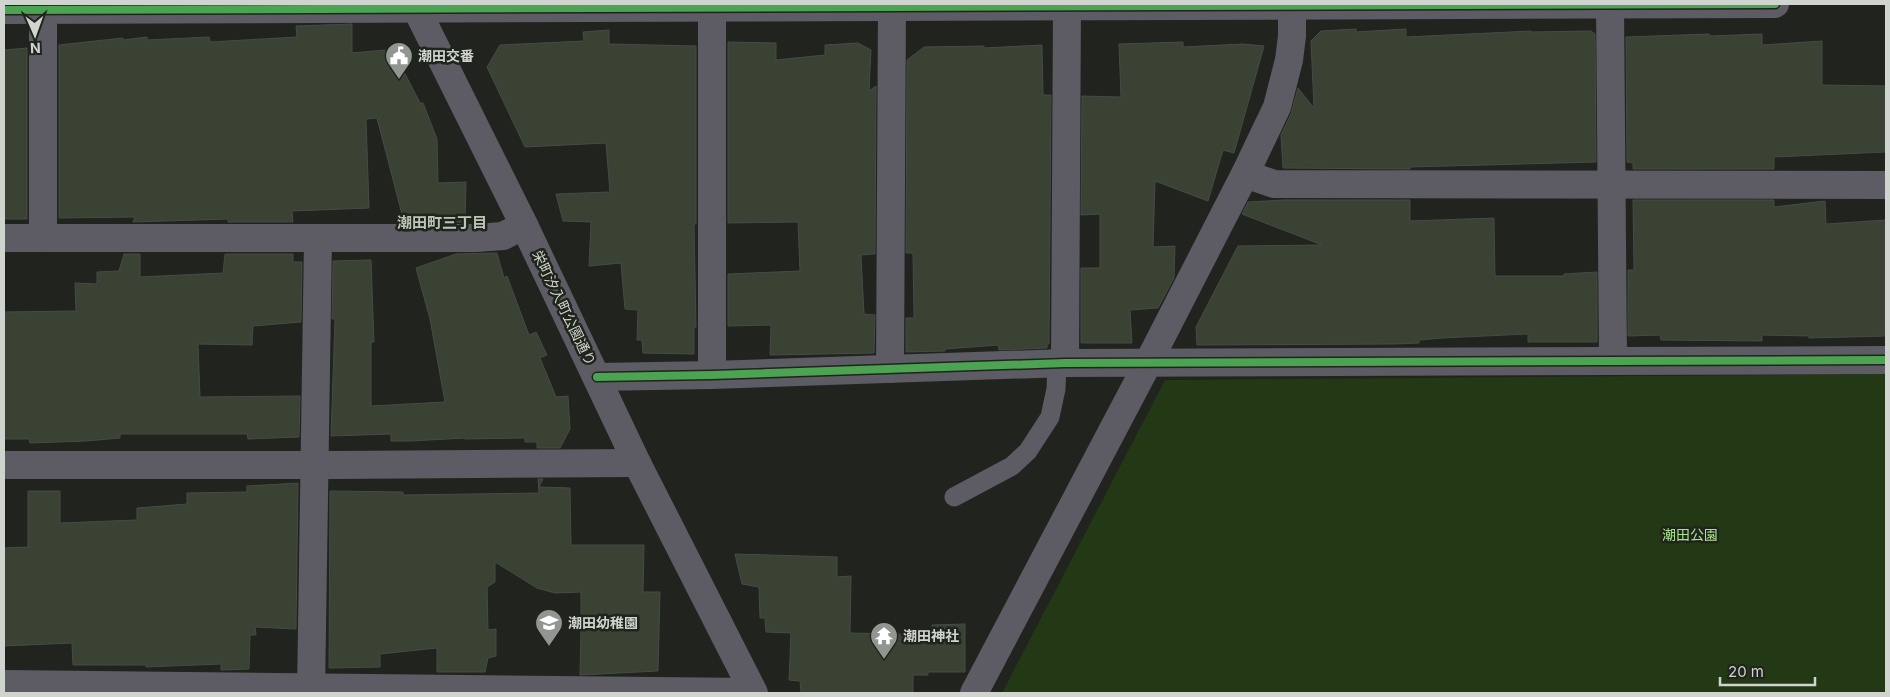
<svg xmlns="http://www.w3.org/2000/svg" width="1890" height="697" font-family="Inter,'Noto Sans JP',sans-serif">
	<style>
		.park { fill: #233915 }
		.building { fill: #3a4234; stroke: #484a47 }
		.lines { fill: none; stroke-linecap: round; stroke-linejoin: round }
		.service { stroke: #5d5b63; stroke-width: 19 }
		.minor { stroke: #5d5b63; stroke-width: 28 }
		.tertiary { stroke: #5d5b63; stroke-width: 28 }
		.cycleway-casing { stroke: #1f251c; stroke-width: 11 }
		.cycleway { stroke: #4ca352; stroke-width: 8 }
		.labels { text-anchor: middle; stroke-width: 5; stroke-linejoin: round; paint-order: stroke }
		.poi-label { font-size: 14px; font-weight: bold; fill: #d0d4ce; stroke: #1f251c; text-anchor: start }
		.street-label { font-size: 14px; fill: #d0d4ce; stroke: #1f251c }
		.park-label { font-size: 14px; fill: #ace48c; stroke: #1f251c }
		.neighbourhood-label { font-size: 15px; font-weight: bold; fill: #bdc5b9; stroke: #1f251c }
	</style>
	<rect width="100%" height="100%" fill="#20231e"/>
	<polygon class="park" points="1886,374 1886,693 1002,693 1165,380"/>
	<g class="building">
		<polygon points="352,24 352,53 385,50 386,59 397,58 420,103 423,103 437,139 438,183 466,182 465,222 404,222 377,118 366,119 369,208 292,211 293,222 228,222 228,219 133,222 135,217 59,218 59,45 123,38 123,40 147,37 147,40 209,37 210,42 297,37 296,26"/>
		<polygon points="1356,29 1356,32 1406,29 1406,37 1531,31 1531,32 1591,31 1595,34 1596,162 1410,167 1410,169 1283,168 1281,135 1291,114 1298,88 1314,108 1311,41 1321,31"/>
		<polygon points="609,30 609,44 696,46 696,224 694,224 696,327 694,327 694,354 643,353 642,340 637,340 638,310 625,309 621,263 589,266 591,222 563,221 556,194 610,192 606,143 525,147 487,67 500,45 584,41 583,32"/>
		<polygon points="1709,34 1710,36 1762,34 1762,45 1822,41 1822,85 1886,86 1886,152 1774,157 1774,169 1633,169 1633,163 1627,162 1626,37"/>
		<polygon points="728,42 776,43 776,60 825,55 825,45 858,43 871,50 869,91 876,86 875,254 861,255 864,314 875,315 874,353 770,355 771,325 728,326 728,274 800,271 798,222 728,223"/>
		<polygon points="1183,42 1183,47 1242,44 1264,46 1234,153 1223,150 1208,201 1155,181 1153,247 1175,246 1174,278 1158,308 1130,310 1132,343 1081,343 1081,268 1100,268 1100,214 1081,215 1082,96 1121,97 1119,44"/>
		<polygon points="1042,45 1043,95 1051,95 1049,344 1047,344 1047,348 999,350 998,345 945,349 945,351 906,352 906,318 914,318 913,253 906,253 907,60 924,47 984,46 984,48"/>
		<polygon points="27,48 27,219 4,219 4,50"/>
		<polygon points="1284,200 1410,200 1410,221 1494,218 1495,276 1564,276 1564,274 1597,272 1597,342 1528,342 1528,334 1442,338 1419,340 1419,343 1393,344 1197,345 1196,327 1238,246 1322,245 1242,214 1248,202"/>
		<polygon points="1633,200 1774,200 1774,207 1825,201 1826,224 1886,220 1886,336 1809,338 1809,336 1762,335 1762,341 1661,340 1660,335 1628,336 1628,270 1634,270"/>
		<polygon points="497,253 504,278 507,276 529,335 536,332 547,355 540,358 556,397 568,396 570,429 560,448 537,448 537,442 525,442 525,438 465,439 465,438 411,441 391,441 391,434 331,436 335,319 332,319 333,261 371,260 374,342 371,342 371,406 445,402 430,319 416,268 456,254"/>
		<polygon points="124,254 140,254 140,277 223,273 225,254 293,254 293,262 302,262 301,322 253,326 252,345 198,344 200,397 300,396 299,437 248,439 247,434 120,434 120,438 86,441 30,443 29,439 4,439 4,312 76,311 75,283 97,284 97,272 119,271"/>
		<polygon points="538,479 543,479 539,487 570,488 571,545 644,545 643,592 660,592 658,671 580,675 581,626 598,626 581,616 581,592 555,593 537,588 495,562 495,582 487,587 488,630 496,629 496,656 488,658 485,672 437,672 437,648 380,654 380,667 329,668 330,491 403,492 403,495 539,493"/>
		<polygon points="298,483 296,629 255,627 256,635 250,635 249,669 221,670 221,664 146,667 146,665 73,665 72,643 4,646 4,548 28,547 28,491 60,491 60,523 137,520 137,508 187,504 187,493 247,492 247,486"/>
		<polygon points="735,554 837,557 837,577 851,576 850,633 932,635 932,625 965,624 965,672 928,672 928,675 913,675 913,693 801,693 800,681 789,680 791,633 766,632 765,618 760,618 759,587 742,584"/>
	</g>
	<g class="lines">
		<polyline class="service" points="954,497 1012,466 1028,451 1050,417 1056,389 1057,364"/>
		<g class="minor">
			<polyline points="1610,4 1613,361"/>
			<polyline points="1245,174 1274,184 1886,185"/>
			<polyline points="4,238 476,238 503,236 524,225"/>
			<polyline points="43,238 43,4"/>
			<polyline points="1065,363 1067,4"/>
			<polyline points="890,369 892,4"/>
			<polyline points="712,375 712,4"/>
			<polyline points="597,377 712,375 1065,363 1886,360"/>
			<polyline points="4,465 335,465 637,463"/>
			<polyline points="4,684 753,692"/>
			<polyline points="311,693 318,239"/>
			<polyline points="974,693 1148,363 1245,174 1277,107 1289,60 1292,36 1292,4"/>
		</g>
		<g class="tertiary">
			<polyline points="414,4 524,225 637,463 754,693"/>
			<polyline points="4,10 1775,4"/>
		</g>
		<defs>
			<g id="cycleway">
				<polyline points="4,10 1775,4"/>
				<polyline points="597,377 712,375 1065,363 1886,360"/>
			</g>
		</defs>
		<use href="#cycleway" class="cycleway-casing"/>
		<use href="#cycleway" class="cycleway"/>
	</g>
	<defs>
		<symbol id="civic-pin" viewBox="-11 -11 22 30"><path d="M0 17L-7.5 6A9.5 9.5 0 1 1 7.5 6Z" fill="#929690" stroke="#1f251c"/><path d="M-.6-6.5H3V-4.5H.6V-3L4-1V1h2V6H-6V1h2V-1L-.6-3ZM-1.2 2.5V6h2.4V2.5Z" fill="#fff"/></symbol>
		<symbol id="school-pin" viewBox="-11 -11 22 30"><path d="M0 17L-7.5 6A9.5 9.5 0 1 1 7.5 6Z" fill="#929690" stroke="#1f251c"/><path d="M0-5L7-2L0 1L-7-2ZM-4 1L0 2.5L4 1V4Q0 6-4 4Z" fill="#fff"/></symbol>
		<symbol id="temple-pin" viewBox="-11 -11 22 30"><path d="M0 17L-7.5 6A9.5 9.5 0 1 1 7.5 6Z" fill="#929690" stroke="#1f251c"/><path d="M0-6L5-2H3V0L6.5 2.5H4V6H1.5V3h-3V6H-4V2.5H-6.5L-3 0V-2H-5Z" fill="#fff"/></symbol>
	</defs>
	<g fill-rule="evenodd">
		<use href="#civic-pin" x="383" y="40" width="32" height="43"/>
		<use href="#school-pin" x="533" y="607" width="32" height="43"/>
		<use href="#temple-pin" x="868" y="620" width="32" height="43"/>
	</g>
	<g class="labels">
		<g class="poi-label">
			<text x="418" y="61">潮田交番</text>
			<text x="568" y="628">潮田幼稚園</text>
			<text x="903" y="641">潮田神社</text>
		</g>
		<g class="street-label">
			<text transform="translate(564 308) rotate(64)" y="5">栄町汐入町公園通り</text>
		</g>
		<g class="park-label">
			<text x="1690" y="540">潮田公園</text>
		</g>
		<g class="neighbourhood-label">
			<text x="442" y="228">潮田町三丁目</text>
		</g>
	</g>
	<rect width="1890" height="697" fill="none" stroke="#d0d4ce" stroke-width="10"/>
	<g transform="translate(35 35) rotate(178)" stroke="#1f251c" stroke-width="4" paint-order="stroke">
	<path d="M0-4L9 19L0 12L-9 19Z" fill="#d0d4ce"/>
	<text y="-8" font-size="14" font-weight="bold" text-anchor="middle" fill="#d0d4ce">N</text>
	</g>
	<path d="M1720 677v8h95v-8" fill="none" stroke="#d0d4ce" stroke-width="2.5"/>
	<text x="1728" y="677" font-size="15" fill="#d0d4ce" stroke="#1f251c" stroke-width="4" paint-order="stroke">20 m</text>
</svg>
